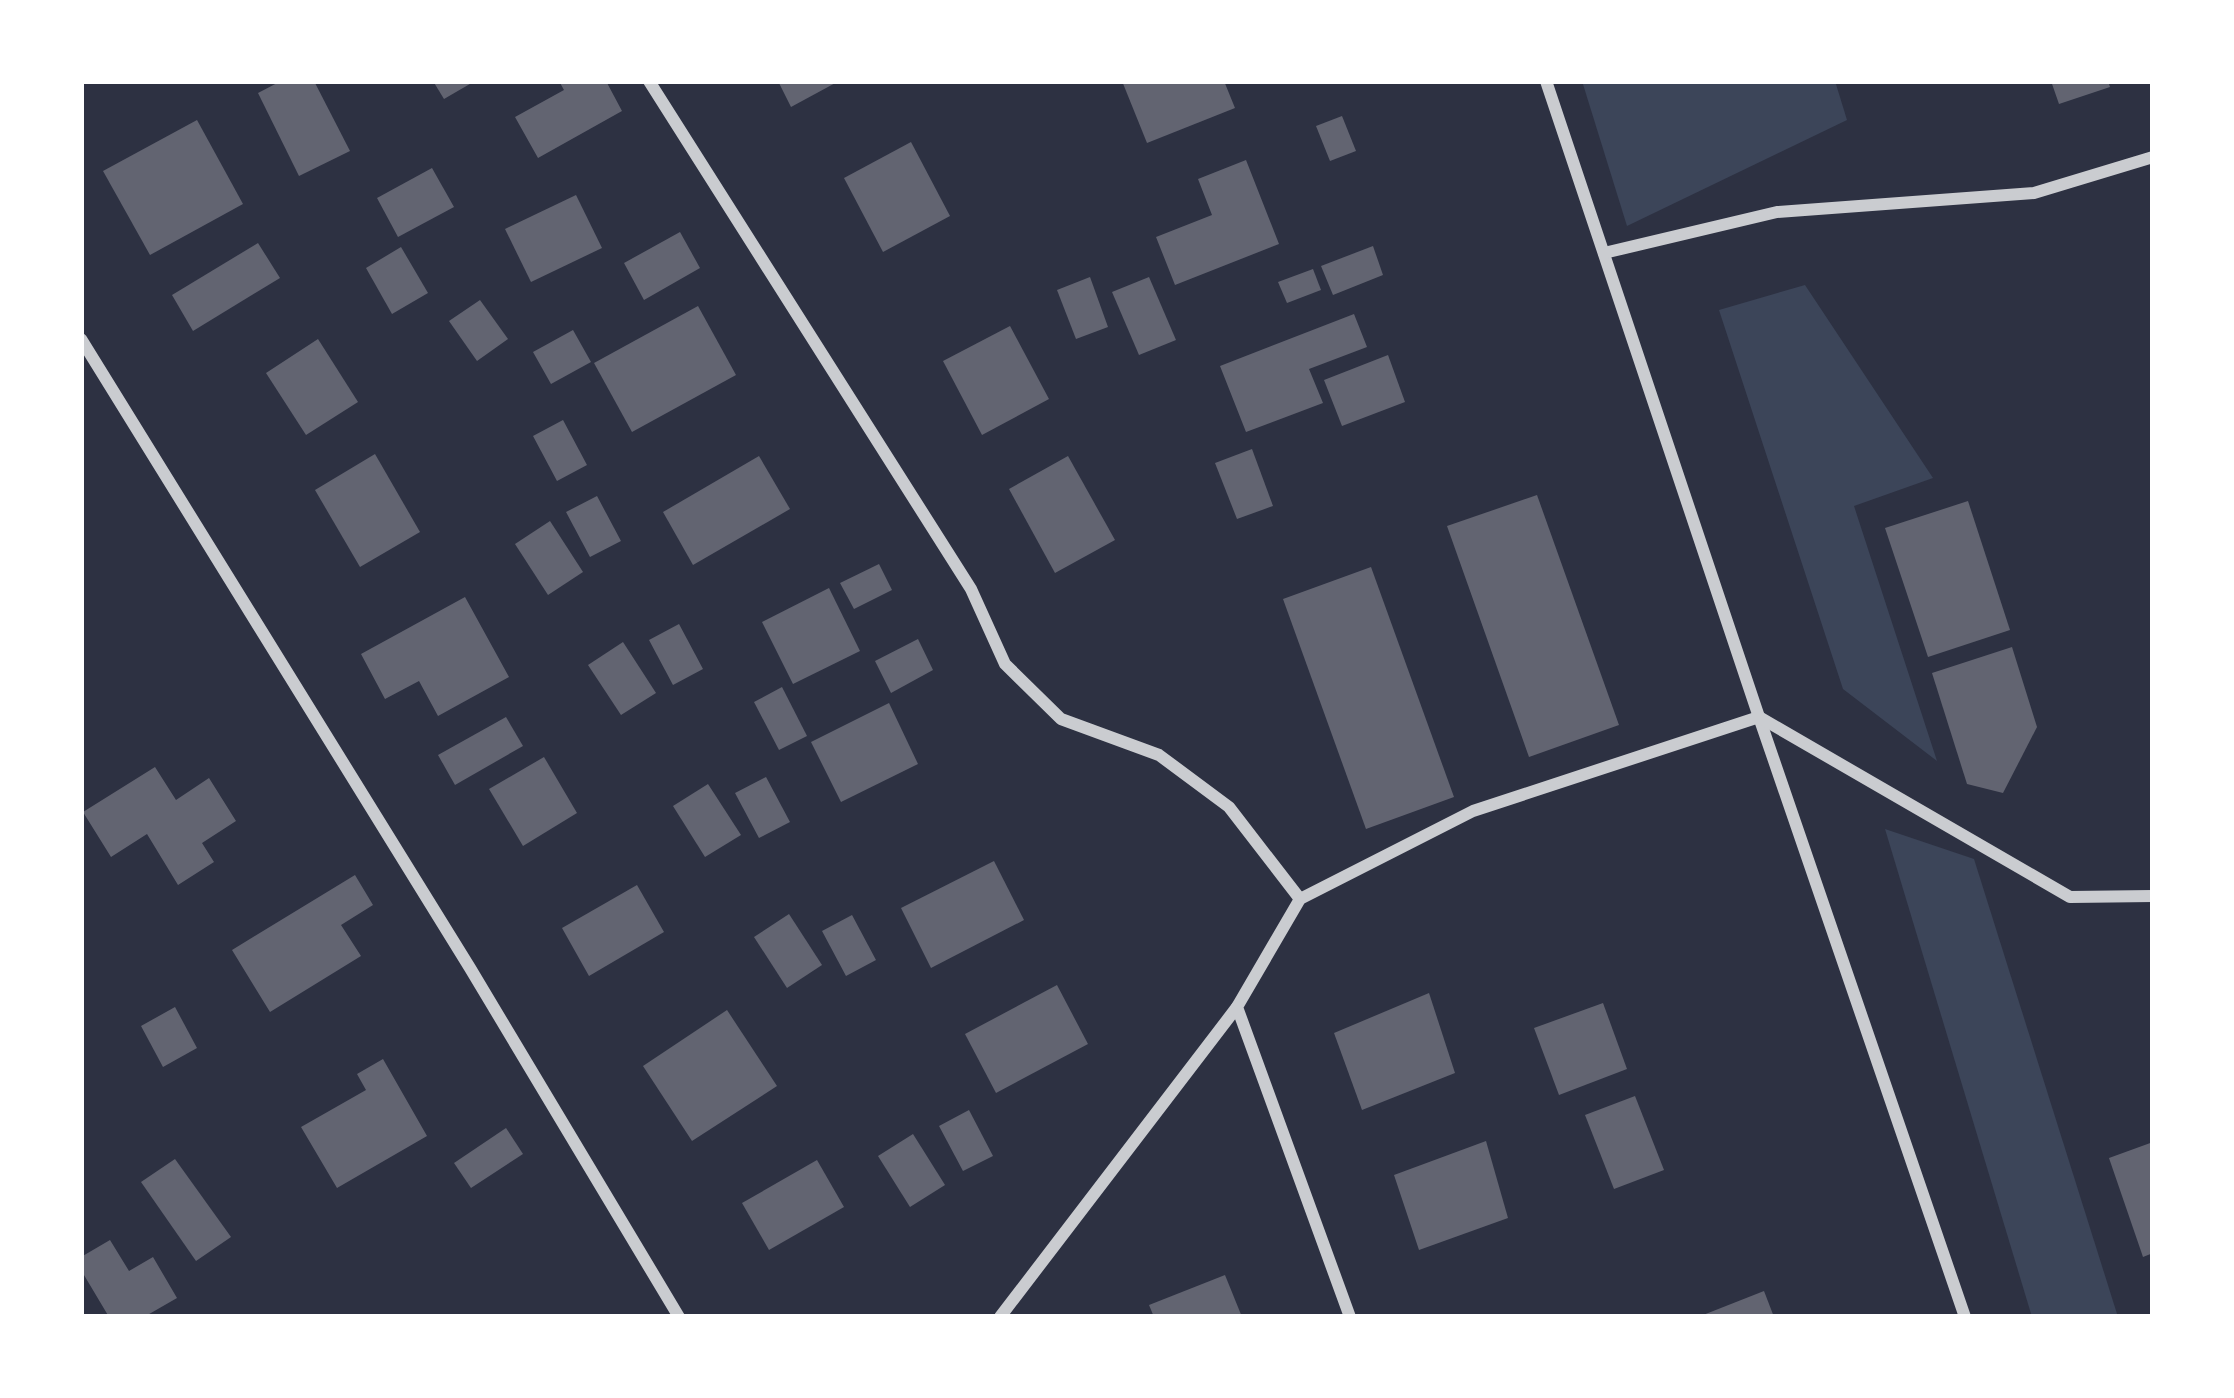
<svg xmlns="http://www.w3.org/2000/svg" width="2234" height="1398" font-family="'Roboto Condensed',sans-serif">
	<style>
		.green { fill: #3c4559 }
		.building { fill: #626471 }
		.lines { fill: none; stroke-linecap: round; stroke-linejoin: round }
		.minor { stroke: #caccd0; stroke-width: 12 }
	</style>
	<rect width="100%" height="100%" fill="#2d3142"/>
	<g class="green">
		<polygon points="1582,81 1835,81 1847,120 1627,226"/>
		<polygon points="1805,285 1933,478 1854,506 1937,761 1843,689 1719,310"/>
		<polygon points="1885,829 1974,859 2118,1317 2032,1317"/>
	</g>
	<g class="building">
		<polygon points="281,81 314,81 350,151 299,176 258,93"/>
		<polygon points="433,81 475,81 444,99"/>
		<polygon points="559,81 606,81 622,111 538,158 515,117 564,90"/>
		<polygon points="778,81 839,81 791,107"/>
		<polygon points="1122,81 1224,81 1235,108 1147,143"/>
		<polygon points="2051,81 2108,81 2110,87 2059,104"/>
		<polygon points="1342,116 1356,151 1330,161 1316,126"/>
		<polygon points="197,120 243,204 150,255 103,171"/>
		<polygon points="911,142 950,216 883,252 844,178"/>
		<polygon points="1246,160 1279,244 1175,285 1156,237 1212,215 1198,179"/>
		<polygon points="432,168 454,207 398,237 377,198"/>
		<polygon points="576,195 602,248 531,282 505,229"/>
		<polygon points="680,232 700,268 644,300 624,263"/>
		<polygon points="258,243 280,278 193,331 172,295"/>
		<polygon points="1373,246 1383,275 1333,295 1321,266"/>
		<polygon points="401,247 428,293 392,314 366,268"/>
		<polygon points="1313,269 1321,290 1287,303 1278,282"/>
		<polygon points="1090,277 1108,327 1076,339 1057,290"/>
		<polygon points="1149,277 1176,340 1139,355 1112,292"/>
		<polygon points="480,300 508,339 477,361 449,321"/>
		<polygon points="698,306 736,375 632,432 594,363"/>
		<polygon points="1354,314 1367,347 1309,369 1323,403 1246,432 1220,366"/>
		<polygon points="1010,326 1049,399 982,435 943,361"/>
		<polygon points="573,330 591,362 551,384 533,352"/>
		<polygon points="318,339 358,402 306,435 266,373"/>
		<polygon points="1388,355 1405,402 1342,426 1324,380"/>
		<polygon points="563,420 587,465 557,481 533,436"/>
		<polygon points="1252,449 1273,506 1237,519 1215,463"/>
		<polygon points="375,454 420,532 360,567 315,490"/>
		<polygon points="759,456 790,509 693,565 663,512"/>
		<polygon points="1068,456 1115,540 1055,573 1009,489"/>
		<polygon points="1537,495 1619,725 1529,757 1447,526"/>
		<polygon points="597,496 621,541 590,557 566,512"/>
		<polygon points="1968,501 2010,630 1928,657 1885,528"/>
		<polygon points="550,521 583,572 548,595 515,544"/>
		<polygon points="879,564 892,590 854,609 840,583"/>
		<polygon points="1371,567 1454,797 1366,829 1283,599"/>
		<polygon points="829,588 860,651 793,684 762,622"/>
		<polygon points="465,597 509,677 438,716 419,681 385,699 361,654"/>
		<polygon points="679,624 703,669 673,685 649,640"/>
		<polygon points="918,639 933,670 891,693 875,661"/>
		<polygon points="623,642 656,693 621,715 588,665"/>
		<polygon points="2012,647 2037,727 2003,793 1967,784 1932,673"/>
		<polygon points="782,687 807,736 779,750 754,702"/>
		<polygon points="889,703 918,764 841,802 811,742"/>
		<polygon points="506,717 523,746 455,785 438,755"/>
		<polygon points="544,757 577,813 523,846 489,789"/>
		<polygon points="155,767 176,800 209,778 236,821 202,843 214,862 178,885 147,834 111,857 83,812"/>
		<polygon points="766,777 790,822 759,838 735,793"/>
		<polygon points="708,784 741,835 705,857 673,806"/>
		<polygon points="994,861 1024,920 931,968 901,908"/>
		<polygon points="355,875 373,905 341,925 361,956 270,1012 232,950"/>
		<polygon points="637,885 664,932 589,976 562,928"/>
		<polygon points="789,914 822,965 787,988 754,937"/>
		<polygon points="852,915 876,960 846,976 822,931"/>
		<polygon points="1057,985 1088,1044 996,1093 965,1034"/>
		<polygon points="1429,993 1455,1073 1362,1110 1334,1033"/>
		<polygon points="1603,1003 1627,1069 1559,1095 1534,1028"/>
		<polygon points="175,1007 197,1048 163,1067 141,1026"/>
		<polygon points="727,1010 777,1086 692,1141 643,1066"/>
		<polygon points="383,1059 427,1136 337,1188 301,1127 366,1090 357,1074"/>
		<polygon points="1635,1096 1664,1170 1614,1189 1585,1115"/>
		<polygon points="969,1110 993,1156 963,1171 939,1126"/>
		<polygon points="506,1128 523,1154 471,1188 454,1163"/>
		<polygon points="913,1134 945,1185 910,1207 878,1156"/>
		<polygon points="1486,1141 1508,1218 1419,1250 1394,1175"/>
		<polygon points="2153,1142 2153,1253 2143,1257 2109,1158"/>
		<polygon points="175,1159 231,1237 196,1261 141,1182"/>
		<polygon points="817,1160 844,1207 769,1250 742,1203"/>
		<polygon points="110,1240 129,1271 153,1257 177,1298 144,1317 109,1317 81,1270 81,1257"/>
		<polygon points="1225,1275 1242,1317 1154,1317 1149,1305"/>
		<polygon points="1764,1291 1774,1317 1698,1317"/>
	</g>
	<g class="lines">
		<g class="minor">
			<polyline points="649,81 971,589 1005,664 1061,719 1159,755 1229,807 1300,899"/>
			<polyline points="1546,81 1759,717 1965,1317"/>
			<polyline points="1604,253 1777,212 2034,193 2153,157"/>
			<polyline points="81,339 470,968 679,1317"/>
			<polyline points="1000,1317 1237,1007"/>
			<polyline points="1350,1317 1237,1007 1300,899 1473,811 1759,717 2070,897 2153,896"/>
		</g>
	</g>
	<rect width="2234" height="1398" fill="none" stroke="#ffffff" stroke-width="168"/>
</svg>
